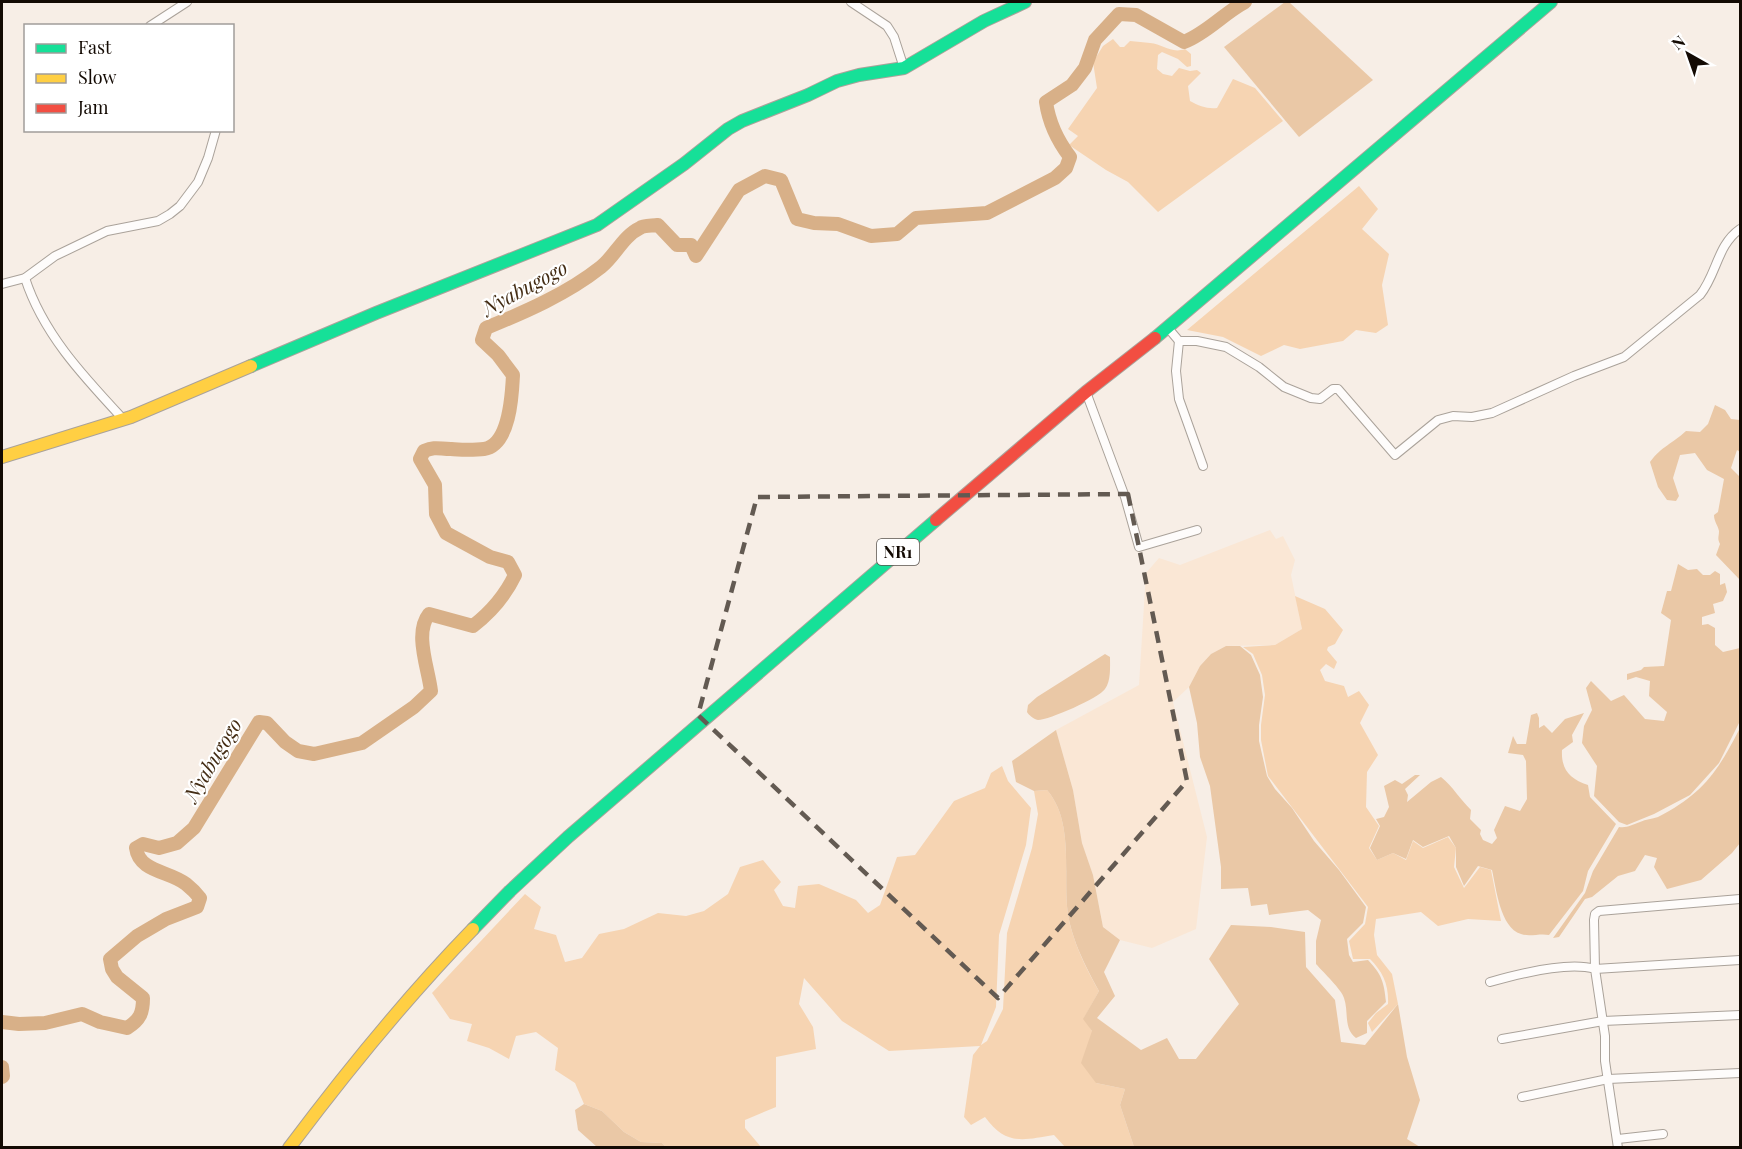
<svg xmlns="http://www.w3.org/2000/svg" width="1742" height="1149" font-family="'Playfair Display',serif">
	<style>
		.built { fill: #fae7d5 }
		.green { fill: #f6d4b2 }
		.forest { fill: #eac8a6 }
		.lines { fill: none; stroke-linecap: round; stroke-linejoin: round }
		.river { stroke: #d8b088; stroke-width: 14 }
		.street-casing { stroke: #aaa29a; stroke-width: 10 }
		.fast-casing { stroke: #aaa29a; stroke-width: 14 }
		.slow-casing { stroke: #aaa29a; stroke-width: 14 }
		.jam-casing { stroke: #aaa29a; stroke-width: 14 }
		.street { stroke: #fefcfb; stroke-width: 8 }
		.fast { stroke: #16e098; stroke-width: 12 }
		.slow { stroke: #ffcf43; stroke-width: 12 }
		.jam { stroke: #f24e42; stroke-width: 12 }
		.marked { fill: none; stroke: #635a52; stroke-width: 4.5; stroke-dasharray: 12 8; stroke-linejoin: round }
		.labels { text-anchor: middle; stroke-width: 4.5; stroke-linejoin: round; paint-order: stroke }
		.shield { fill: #fff; stroke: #5a544f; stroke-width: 1.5 }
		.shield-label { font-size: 16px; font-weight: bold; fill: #130a03 }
		.water-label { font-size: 20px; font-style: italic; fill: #432c14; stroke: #fff }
	</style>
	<rect width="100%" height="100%" fill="#f7eee6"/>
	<polygon class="built" points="1270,530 1276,539 1283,536 1295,560 1291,575 1302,629 1275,645 1226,646 1211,654 1200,666 1189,687 1173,702 1207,837 1196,929 1152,948 1120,940 1103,927 1093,875 1082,843 1073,790 1056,730 1139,685 1146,573 1159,558 1180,565"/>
	<g class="green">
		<path d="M1113,39L1120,47H1124L1130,41C1137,42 1144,42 1150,43C1163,44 1171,54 1185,49L1191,54V66L1187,67L1178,59L1162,52L1158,55L1157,69L1163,74L1172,76L1179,68L1190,71L1197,70L1201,73L1188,86L1190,101C1199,106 1207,109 1217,108L1233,79L1255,88L1283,121L1158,212L1128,182L1106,170L1069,145L1078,136L1068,129L1097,88L1093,62L1103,46Z"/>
		<polygon points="1359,186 1378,209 1362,229 1389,254 1382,285 1388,325 1376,333 1356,330 1343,341 1300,349 1284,345 1261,356 1223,337 1187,330"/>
		<path d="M1295,596L1325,609L1343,630L1335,644L1328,647L1327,650L1337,662L1334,669L1326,664L1320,670L1325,681L1344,686L1348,697L1359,691L1369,705L1360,723L1378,755L1367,772L1366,807L1379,826L1369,848L1377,860L1393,853L1406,860L1413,841L1423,848L1448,837L1456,848L1454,867L1464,888L1480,867L1491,870L1501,921L1468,919L1438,926L1421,912L1376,919L1374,935L1377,955L1392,974L1398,1004L1372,1032L1368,1023L1376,1013L1388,1004C1389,985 1383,972 1370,959H1353L1349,941L1365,924L1368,907L1268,776L1261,740V725L1265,695L1262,675L1253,654L1243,647L1275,645L1302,629Z"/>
		<path d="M1002,766L1008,781L1031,808L1026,845L999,935L996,1007L981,1045L987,1041L1003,1009L1007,933L1032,848L1038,814L1034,791L1047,790C1073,820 1064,869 1067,906C1069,934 1085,967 1099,991L1084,1018L1092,1031L1096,1083L1125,1089L1120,1105L1134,1147H1065L1054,1135C1023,1140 1006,1146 985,1117L971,1125L964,1117L973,1055L980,1046L889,1051L842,1021L804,978L799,1004L813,1027L816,1049L776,1057V1107L745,1120V1128L761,1147H666L662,1143L641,1142L624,1132L602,1111L584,1104L575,1083L555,1070L558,1048L536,1032L516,1036L509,1059L489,1048L467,1041L472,1024L450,1019L432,993L525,894L541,907L534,929L556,935L565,962L582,958L599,934L624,929L658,913L686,916L704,911L728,894L740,867L763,860L781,882L774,890L783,906L795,908L798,886L819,884L856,900L868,913L880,905L897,857L915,855L954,801L985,788L991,773Z"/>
	</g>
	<g class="forest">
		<polygon points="1285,2 1289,2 1373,80 1299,137 1224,47"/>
		<path d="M1715,405L1725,410L1731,419L1740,420V452L1737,450L1731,468L1740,477V580L1716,555L1720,544C1717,538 1719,537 1719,531C1718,525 1714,522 1714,515L1718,512L1724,479L1707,470L1695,453L1680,455L1673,478L1679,496L1676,501L1667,500L1658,487L1650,462C1662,446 1672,444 1686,431L1700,432L1708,424Z"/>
		<polygon points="1678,564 1688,570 1697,569 1703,575 1710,575 1715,571 1720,574 1720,585 1725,583 1727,592 1723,601 1713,604 1715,613 1702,617 1702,625 1708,624 1715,628 1715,645 1723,652 1740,648 1740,721 1719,763 1690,795 1654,814 1627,825 1619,822 1594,796 1597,766 1582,743 1584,726 1592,710 1586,688 1591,681 1611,701 1624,695 1645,719 1664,721 1667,712 1649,696 1650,681 1636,677 1627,680 1627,674 1641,670 1644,667 1664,666 1671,620 1661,613 1667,591 1671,591"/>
		<path d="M1226,646H1240L1251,655L1260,675L1263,697L1259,725V741L1267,776L1275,789L1292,808L1314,841L1339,870L1366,907L1363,923L1347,939L1349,955L1353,962L1368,960C1382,975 1384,982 1386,1002L1367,1021V1033L1356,1038C1343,1028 1349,1012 1344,998C1342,990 1323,972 1316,964V941L1321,920L1308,910L1269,915L1267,904L1251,906L1248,888L1221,889V867L1210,786L1200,757L1197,723L1189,687L1200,666L1211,654Z"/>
		<path d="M1105,654L1110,657C1110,667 1111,681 1105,689C1099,698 1049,720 1038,720C1033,719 1029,715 1027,712L1028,705L1037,697Z"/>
		<path d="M1537,713L1539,718V728L1544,725L1552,733L1565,719L1584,713L1572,735L1573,742L1562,750C1561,770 1570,779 1588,785L1590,797L1616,824L1588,871L1583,891L1549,935C1540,933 1530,937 1521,934C1500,928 1496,887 1492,870L1478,866L1464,886L1456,867V848L1449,836L1423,847L1413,840L1406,859L1393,853L1377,860L1370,848L1380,826L1376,819L1384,817L1389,807L1384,786L1395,780L1402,784L1415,775H1420L1405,789L1408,795L1407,802L1431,782L1441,777C1454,788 1459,798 1471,810L1470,819L1481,830L1480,834L1483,840L1492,844L1497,838L1494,830L1505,806L1520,811L1527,799L1526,761L1523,755L1508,753L1513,736L1517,744H1526L1531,715Z"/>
		<path d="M1740,728V843L1732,853L1701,880L1667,889L1654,867L1657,858L1645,855L1635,871L1618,876L1592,897L1585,899L1559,937L1553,938L1585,893L1593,871L1619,827C1628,828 1631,825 1640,822C1646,819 1652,819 1658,817C1703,794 1718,771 1740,728Z"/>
		<path d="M1056,730L1073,790L1082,843L1093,875L1103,927L1120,940L1104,972L1115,996L1097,1018L1141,1050L1167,1038L1179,1059H1196L1239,1004L1209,959L1231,925L1271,927L1305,932L1306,967L1335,1000L1341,1042L1365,1045L1398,1004L1407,1057L1420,1100L1407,1139L1420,1147H1134L1120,1105L1125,1089L1096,1083L1081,1063L1092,1031L1083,1019L1099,991C1085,966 1069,934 1067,906C1064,869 1073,820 1047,790L1034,791L1016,782L1012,761Z"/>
		<polygon points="584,1104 602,1111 624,1132 641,1142 662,1143 666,1147 597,1147 578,1130 575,1110"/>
	</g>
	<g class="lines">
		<g class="river">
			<path d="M2,1022L19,1024L45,1023L82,1014L100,1022L127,1028C140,1020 143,1013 143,998L117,977L112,969L110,959L137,936L166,919L197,907L200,898C196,893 191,888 186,884C170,871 139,872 136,848L143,844L159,848L177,843L194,828L259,722L267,723L285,742L298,751L314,754L362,743L414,707L431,691C428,667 414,633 429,614L473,626C491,612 505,596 515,575L508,562L490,557L446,533L436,514L435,485L420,459L424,451C436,446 439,449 451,449C458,450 477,450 484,449C510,445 512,395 513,375L498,355L482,340L486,328C525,312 567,294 601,267C615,256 623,236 640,228C644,225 652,226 658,225L677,245H691L696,256L739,190L765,176L781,180L797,219L814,223L838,224L871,236L897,234L916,218L987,213L1055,178L1066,168L1070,157C1057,140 1049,123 1046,102L1072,85L1085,68L1095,40L1119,14L1136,15L1184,42C1207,33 1224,13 1245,2"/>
			<polyline points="2,1067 3,1076 2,1077"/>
		</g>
		<defs>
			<g id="street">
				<polyline points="851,2 887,26 894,37 904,68"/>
				<polyline points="150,26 187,2"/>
				<path d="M25,278C43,334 84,377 124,420"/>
				<polyline points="2,284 25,278 55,256 107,231 158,221 170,214 180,206 198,182 208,158 216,130"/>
				<path d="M1168,328L1179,341H1197L1226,347L1259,367L1284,387L1311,398L1320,399L1333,389H1338L1395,455L1438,420L1453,416L1472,417L1492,413L1574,376L1624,357L1700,295C1717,274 1717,245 1740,229"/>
				<polyline points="1179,341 1176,371 1179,399 1203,466"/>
				<polyline points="1086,392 1125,497 1139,547 1197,530"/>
				<polyline points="1740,899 1599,911 1595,914 1594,920 1595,969 1740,960"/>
				<path d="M1490,982C1518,974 1567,961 1595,969L1605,1036V1061L1618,1148"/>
				<polyline points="1502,1039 1603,1021 1740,1015"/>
				<polyline points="1522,1097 1608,1079 1740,1073"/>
				<polyline points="1618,1139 1663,1134"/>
			</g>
			<g id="fast">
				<polyline points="1155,338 1551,2"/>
				<polyline points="251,366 376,313 597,225 684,164 728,129 742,121 808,95 837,81 859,75 904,68 984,21 1025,2"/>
				<polyline points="473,929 510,891 568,837 936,520"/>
			</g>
			<g id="slow">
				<polyline points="2,457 131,417 251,366"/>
				<path d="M289,1148C346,1072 406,998 473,929"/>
			</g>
			<polyline id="jam" points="936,520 1086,392 1155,338"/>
		</defs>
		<use href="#street" class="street-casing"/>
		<use href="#fast" class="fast-casing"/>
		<use href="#slow" class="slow-casing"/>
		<use href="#jam" class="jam-casing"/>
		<use href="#street" class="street"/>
		<use href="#fast" class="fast"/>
		<use href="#slow" class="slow"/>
		<use href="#jam" class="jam"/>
	</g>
	<path class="marked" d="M1128,494L1187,781L998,998L698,715L757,497Z"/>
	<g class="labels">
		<rect class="shield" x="877" y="539" width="42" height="26" rx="4.5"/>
		<g class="shield-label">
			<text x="898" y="558">NR1</text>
		</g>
		<g class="water-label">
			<text transform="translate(525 288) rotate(-28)" y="7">Nyabugogo</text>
			<text transform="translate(213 760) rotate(-59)" y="7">Nyabugogo</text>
		</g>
	</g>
	<rect width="1742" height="1149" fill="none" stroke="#130a03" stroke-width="6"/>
	<rect x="24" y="24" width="210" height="108" fill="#ffffff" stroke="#a19d9a" stroke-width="1.5"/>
	<rect x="36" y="44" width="30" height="9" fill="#16e098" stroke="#a19d9a" stroke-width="1.5"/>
	<text x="78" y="54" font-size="18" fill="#130a03">Fast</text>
	<rect x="36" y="74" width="30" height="9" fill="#ffcf43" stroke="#a19d9a" stroke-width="1.5"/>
	<text x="78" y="84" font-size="18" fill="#130a03">Slow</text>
	<rect x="36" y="104" width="30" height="9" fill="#f24e42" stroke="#a19d9a" stroke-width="1.5"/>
	<text x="78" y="114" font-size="18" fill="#130a03">Jam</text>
	<g transform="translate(1688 54) rotate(320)" stroke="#ffffff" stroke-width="4.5" paint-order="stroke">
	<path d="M0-4.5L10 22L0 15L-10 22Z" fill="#130a03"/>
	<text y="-9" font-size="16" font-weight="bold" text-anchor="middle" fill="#130a03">N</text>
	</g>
</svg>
